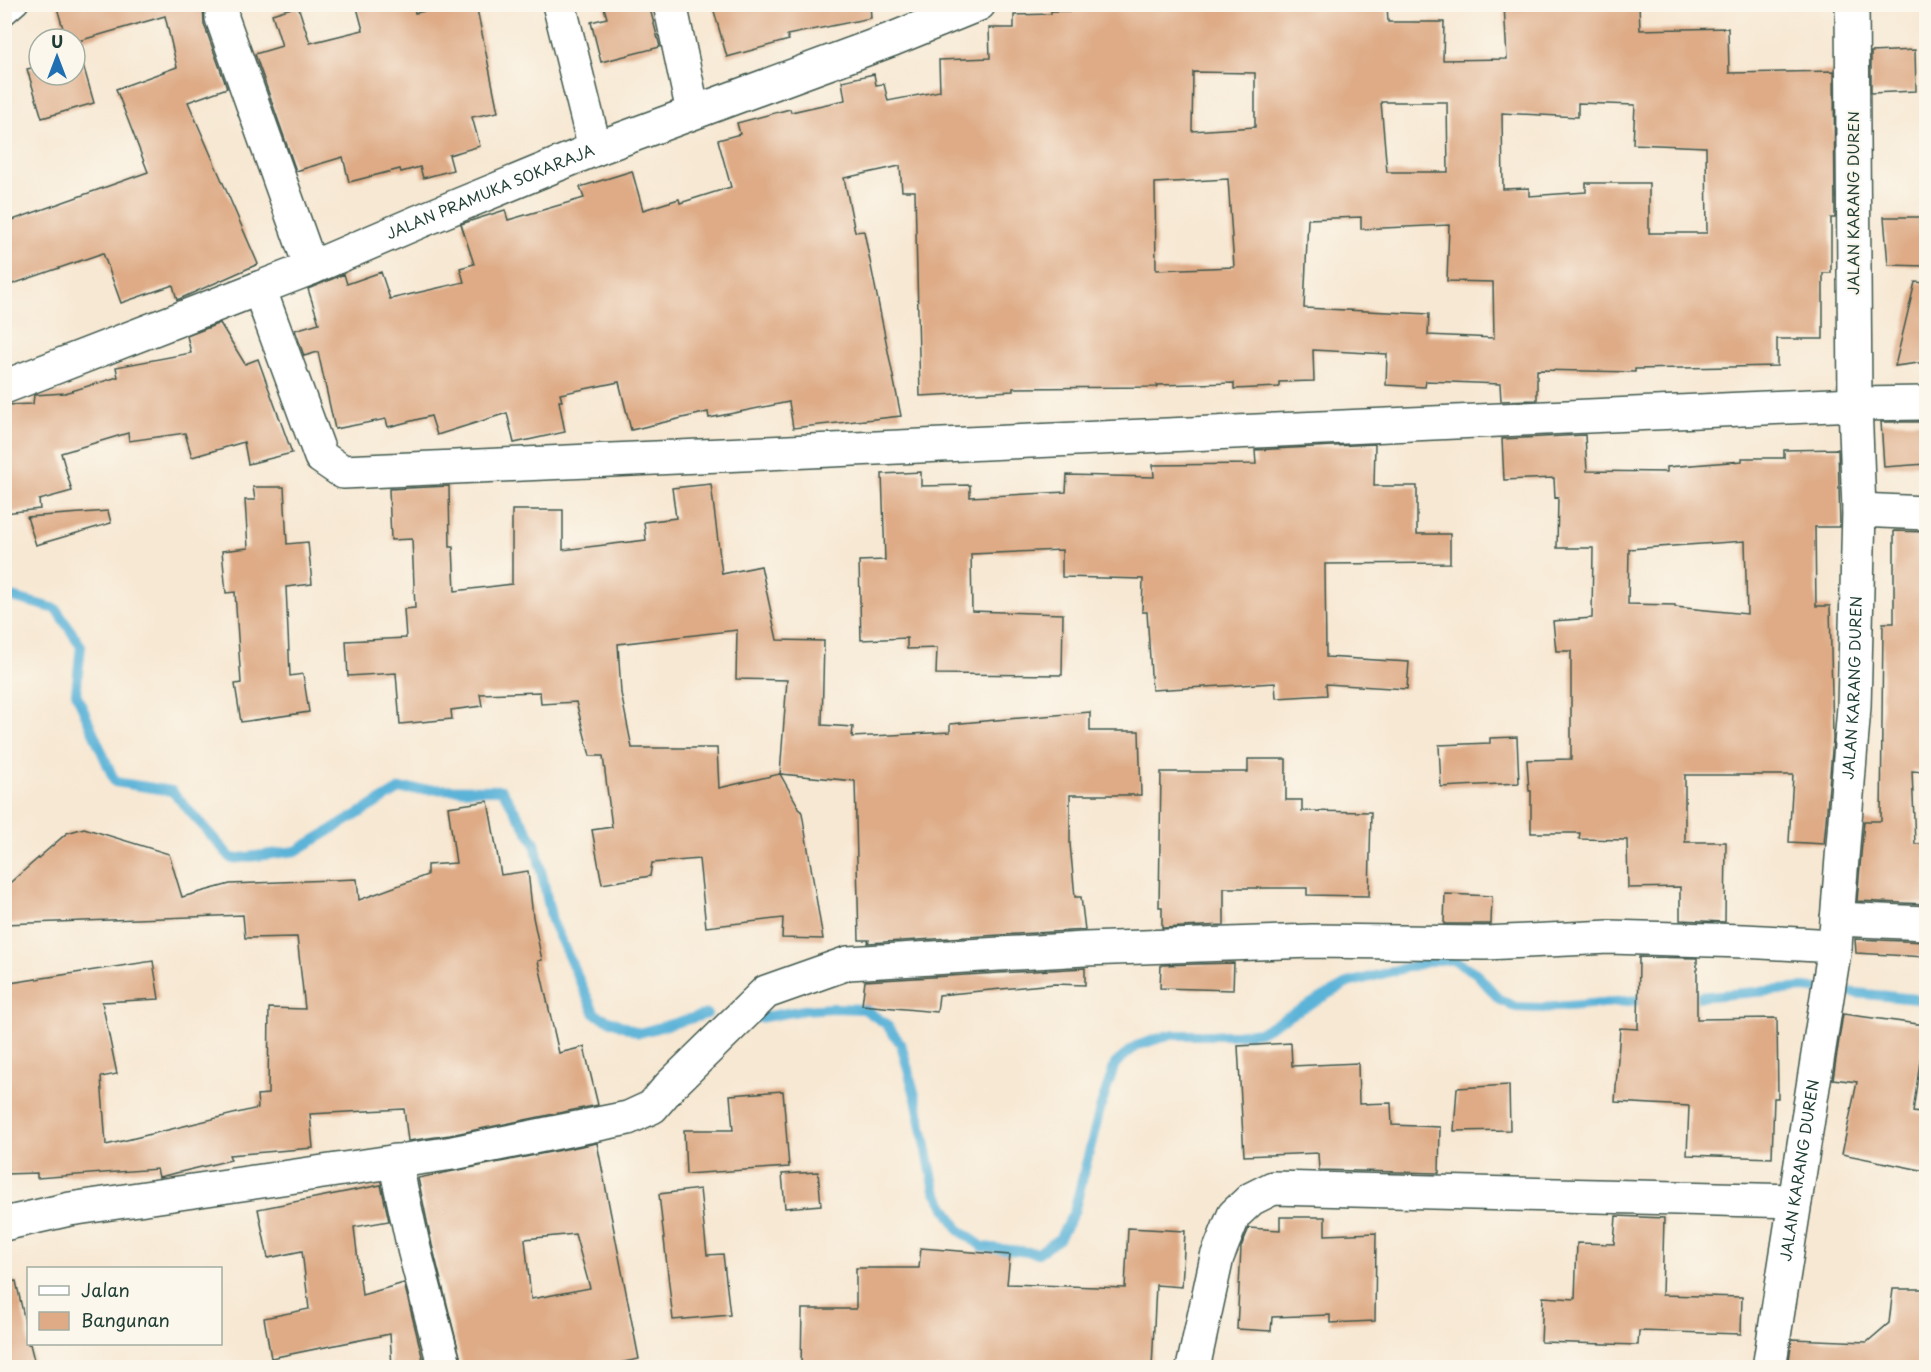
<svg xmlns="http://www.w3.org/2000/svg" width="1931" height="1372" font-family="'Playpen Sans',sans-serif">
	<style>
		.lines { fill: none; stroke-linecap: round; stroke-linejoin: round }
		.stream { stroke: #5cb3d8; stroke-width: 10 }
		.building { fill: #deab86; fill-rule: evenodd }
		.service-casing { stroke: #3f574c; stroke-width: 21 }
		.minor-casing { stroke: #3f574c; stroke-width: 36 }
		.tertiary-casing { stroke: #3f574c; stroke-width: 36 }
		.service { stroke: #fff; stroke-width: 18 }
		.minor { stroke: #fff; stroke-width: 33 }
		.tertiary { stroke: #fff; stroke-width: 33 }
		.labels { text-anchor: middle; stroke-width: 4.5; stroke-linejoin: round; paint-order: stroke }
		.street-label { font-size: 15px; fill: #1f3d34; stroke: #fbf7ec }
	</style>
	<rect width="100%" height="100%" fill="#fbf7ec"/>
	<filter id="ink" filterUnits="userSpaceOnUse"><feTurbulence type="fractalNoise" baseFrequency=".0167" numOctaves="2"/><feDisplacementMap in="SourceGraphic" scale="12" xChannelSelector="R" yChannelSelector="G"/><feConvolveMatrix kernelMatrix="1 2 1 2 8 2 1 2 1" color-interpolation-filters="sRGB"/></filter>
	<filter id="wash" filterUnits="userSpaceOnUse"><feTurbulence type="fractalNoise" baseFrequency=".008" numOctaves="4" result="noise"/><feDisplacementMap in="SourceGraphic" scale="24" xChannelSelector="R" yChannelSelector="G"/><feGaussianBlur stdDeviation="1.35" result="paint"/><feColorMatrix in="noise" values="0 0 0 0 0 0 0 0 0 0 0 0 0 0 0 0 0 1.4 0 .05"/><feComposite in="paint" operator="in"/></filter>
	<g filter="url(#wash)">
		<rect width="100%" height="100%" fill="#f7e8d3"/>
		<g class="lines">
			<g class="stream">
				<polyline points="4,597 12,597 56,609 81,646 76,693 115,782 172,791 232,859 296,851 400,789 502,790 535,843 552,921 595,1014 639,1033 707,1014"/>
				<polyline points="1685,998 1804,988 1926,1000"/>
				<polyline points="758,1018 804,1010 833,1008 864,1009 886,1024 901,1044 917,1103 935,1190 959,1230 983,1247 1038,1253 1059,1239 1074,1212 1100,1109 1115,1064 1136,1046 1169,1035 1236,1035 1260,1032 1348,983 1435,960 1454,960 1476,973 1500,1000 1516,1007 1543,1008 1651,999"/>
			</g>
		</g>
		<g id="blocks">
			<g class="building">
				<polygon points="56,4 203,4 204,24 227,88 188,102 258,264 177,300 173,285 121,303 103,253 4,287 4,223 148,172 116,89 177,67 165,16 75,42 75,39 66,39"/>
				<polygon points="356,4 413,4 415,13 457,4 476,4 498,112 472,117 480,146 449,155 453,170 423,178 420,167 401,172 400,169 349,182 343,157 296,171 255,54 282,46 272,14 298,6 310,43 363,30"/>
				<polygon points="603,4 649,5 660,47 601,62 591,22 607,18"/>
				<polygon points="712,4 870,4 871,18 787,35 789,40 727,57"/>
				<path d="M1079,4H1387L1388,22H1444L1443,60L1507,59L1504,4H1639L1640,30L1728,28L1729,73L1834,71L1835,218H1831V273H1823V339H1777V366L1635,369V372L1537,370V400L1501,401L1500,384L1426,381L1425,387L1386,385L1387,354L1313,350L1314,381L1279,382V387L1234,389V383L1157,385L1158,387L1013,388V391L920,396L915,191H902L900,166L844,178L855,232L864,231L901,416L793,428L789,402L709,418L708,412L631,430L619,382L560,394L562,401H559L565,432L514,443L507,413L437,435L431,416L388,427L386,419L335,429L318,352L304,356L295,330L319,323L308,289L344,274L347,284L381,272L390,299L464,282L460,268L474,264L461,224L505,210L508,220L584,198L580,187L632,171L643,210L679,199L680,203L731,187L718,140L740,134L737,123L790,109L791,112L845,100L842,81L874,74L876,85L884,84L888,101L940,91L939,60L990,58L989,28H1014V15L1051,14V11H1079ZM1193,72L1255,73V127L1192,131ZM1381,102H1447L1448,172H1387ZM1578,103L1635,105L1633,144L1706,147L1707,233H1649V183H1586V192L1529,196V188L1503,189L1502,113L1578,117ZM1228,179L1234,267L1156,270L1155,183ZM1361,217V229L1449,225L1447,281L1493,282L1494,338L1428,335L1429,314L1304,308L1308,219Z"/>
				<polygon points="1915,50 1916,91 1871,93 1871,52"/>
				<polygon points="80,54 94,103 42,118 27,69 39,66 39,75 75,75 75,55"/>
				<polygon points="1884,217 1926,217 1926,266 1888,265"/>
				<polygon points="1915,282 1926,283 1926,362 1895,366"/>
				<polygon points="220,323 245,364 258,359 292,453 248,464 244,442 192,457 185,433 129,441 128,433 61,453 72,491 39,500 40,509 4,513 4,405 33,404 34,395 65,393 118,377 116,367 191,353 187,336"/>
				<polygon points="1881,422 1926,422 1926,464 1884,467"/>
				<path d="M1585,435L1587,471L1667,472V467L1742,461V458H1784V450L1838,449L1840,527H1815L1816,606H1830L1833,739L1824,844L1789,842L1793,775H1685V842H1726L1725,922L1680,920V887L1628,888L1627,840L1579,839L1580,833H1531V791H1529L1527,760L1571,759V651H1556L1553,621L1592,618L1593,548H1557L1558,497L1555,498L1554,478L1504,480L1502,439ZM1745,541L1747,614L1675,607V605L1628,604L1629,549Z"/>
				<polygon points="1375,444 1374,486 1417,486 1417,534 1450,534 1450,563 1325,564 1326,657 1409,662 1407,689 1326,684 1327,695 1276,698 1275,683 1152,690 1147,612 1142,612 1143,579 1062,577 1062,550 971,554 972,611 1063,614 1062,675 936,674 937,648 907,649 907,638 861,640 859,561 885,560 882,474 921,472 921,486 970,485 970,497 1066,492 1067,475 1154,477 1153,465 1256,464 1255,450"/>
				<path d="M711,484L722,574L761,566L777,640L824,641L822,725L853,727L852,737L950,732V724L1090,712V731H1139L1141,795H1070V844L1075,897H1081L1085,930L868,943L869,940H859L855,781L780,774L802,813L823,939L782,938L783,918L706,927L699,859L652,863L650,876L602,884L592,830L612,827L603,756H590L576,702L541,704L540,692L480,694L482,706L451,710L452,719L400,724L396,673L348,676L346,641L406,638L404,609L415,608L412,539L391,540L389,489L449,486L450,547H453L455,591L512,584V510H563V550L646,540L644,522L676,518L672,488ZM737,630L736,679L787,680L780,774L719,788L717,748H632L621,693L618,644Z"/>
				<polygon points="253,487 284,487 287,544 308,542 312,584 286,587 290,676 303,674 309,712 241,722 235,684 241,683 235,592 226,593 222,551 248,548 245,500 255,500"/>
				<polygon points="108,511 111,523 36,545 27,517"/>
				<polygon points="1894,531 1926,532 1926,772 1912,771 1915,844 1926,844 1926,904 1857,901 1864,821 1881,821 1883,623 1894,623"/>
				<polygon points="1517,737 1519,783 1441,787 1439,745 1490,743 1490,738"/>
				<polygon points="1248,759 1286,759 1286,800 1302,800 1302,811 1371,812 1369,896 1307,895 1307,888 1224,888 1224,925 1162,928 1162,907 1159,907 1161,772 1248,772"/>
				<polygon points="488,801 501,875 528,871 533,917 542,960 538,961 559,1053 584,1047 598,1105 450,1135 408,1141 404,1109 310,1114 313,1148 229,1155 231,1160 159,1177 157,1169 37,1178 37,1173 4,1174 4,984 153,961 159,999 102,1002 117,1074 101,1077 106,1145 258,1108 257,1095 268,1094 269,1008 305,1009 297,937 245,938 243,915 4,924 4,888 67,833 84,828 169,854 182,897 230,884 357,879 359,900 427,875 427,865 456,863 448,807"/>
				<polygon points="1445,894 1492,896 1491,924 1444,924"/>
				<polygon points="1855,939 1926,942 1926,957 1856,953"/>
				<polygon points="1639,957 1697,958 1697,1019 1777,1018 1778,1098 1774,1098 1772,1158 1687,1155 1689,1106 1615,1102 1620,1028 1638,1029"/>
				<polygon points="1234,963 1233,990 1160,988 1161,965"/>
				<polygon points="1085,968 1085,985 1054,984 939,995 937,1012 862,1005 865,981"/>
				<polygon points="1843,1014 1925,1025 1913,1112 1926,1114 1926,1171 1842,1154 1857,1082 1833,1079"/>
				<polygon points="1291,1043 1292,1066 1358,1063 1359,1104 1391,1103 1392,1125 1440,1127 1439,1173 1319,1170 1318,1153 1244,1156 1238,1046"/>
				<polygon points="1509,1085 1510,1130 1454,1131 1457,1088"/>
				<polygon points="783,1091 789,1167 686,1174 684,1130 733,1130 730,1095"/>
				<path d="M597,1143L639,1359L594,1368H463L432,1245L418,1178ZM575,1234L590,1288L531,1299L525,1239Z"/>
				<polygon points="818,1172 821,1205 785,1208 782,1174"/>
				<polygon points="381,1185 389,1221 354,1227 362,1295 404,1283 425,1368 392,1368 390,1334 271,1358 264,1318 309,1309 302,1251 268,1258 258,1209"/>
				<polygon points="700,1189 707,1255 723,1254 730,1315 673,1320 659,1194"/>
				<polygon points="1616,1216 1664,1218 1662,1295 1742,1297 1741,1334 1639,1331 1638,1345 1541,1342 1543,1297 1575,1299 1577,1243 1614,1244"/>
				<polygon points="1280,1217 1325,1217 1325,1235 1376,1233 1375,1321 1330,1323 1330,1315 1272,1317 1271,1331 1237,1329 1241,1247 1249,1228 1280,1230"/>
				<polygon points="1128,1228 1185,1231 1182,1287 1156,1285 1152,1368 801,1368 802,1309 856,1309 856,1268 919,1268 921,1248 1010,1255 1007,1284 1125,1288"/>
				<polygon points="16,1281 28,1335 28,1344 30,1344 36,1368 4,1368 4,1282"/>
				<polygon points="1893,1289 1926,1289 1926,1368 1788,1368 1792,1339 1867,1342 1889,1323"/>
			</g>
		</g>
	</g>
	<g filter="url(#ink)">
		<use href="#blocks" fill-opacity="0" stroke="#3f574c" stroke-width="1.5"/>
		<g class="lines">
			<defs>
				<polyline id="service" points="4,17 19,4"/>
				<g id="minor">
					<polyline points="222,4 222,18 311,268"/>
					<polyline points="559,4 595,149"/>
					<polyline points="670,4 693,112"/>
					<polyline points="259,288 321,457 343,472 1855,404 1926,403"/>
					<path id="s1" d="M4,387L311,268L418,222L595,149L893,39L979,4"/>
					<polyline points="1859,510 1926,513"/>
					<polyline points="1837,919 1926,923"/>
					<polyline points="395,1161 414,1249 445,1368"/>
					<polyline points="4,1224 70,1209 453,1153 628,1118 652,1107 670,1086 766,992 848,963 1085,949 1312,941 1485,943 1609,937 1744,941 1835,946"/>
					<polyline points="1193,1368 1217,1257 1234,1215 1251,1199 1273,1188 1795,1201"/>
				</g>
				<g id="tertiary">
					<path id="s2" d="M1769,1368L1835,946L1854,707L1859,510L1855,404L1852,4"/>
				</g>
			</defs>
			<use href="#service" class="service-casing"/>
			<use href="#minor" class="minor-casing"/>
			<use href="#tertiary" class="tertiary-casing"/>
			<use href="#service" class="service"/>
			<use href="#minor" class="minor"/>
			<use href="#tertiary" class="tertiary"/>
		</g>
	</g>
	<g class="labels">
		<g class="street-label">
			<text dy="5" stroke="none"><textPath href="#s1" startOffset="524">JALAN PRAMUKA SOKARAJA</textPath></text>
			<text transform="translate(1854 203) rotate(-90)" y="5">JALAN KARANG DUREN</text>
			<text dy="5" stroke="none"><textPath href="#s2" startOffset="686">JALAN KARANG DUREN</textPath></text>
			<text dy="5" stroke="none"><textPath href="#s2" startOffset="200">JALAN KARANG DUREN</textPath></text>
		</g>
	</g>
	<rect width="1931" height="1372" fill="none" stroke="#fbf7ec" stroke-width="24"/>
	<rect x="27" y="1267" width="195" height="78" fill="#fbf7ec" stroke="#a3ada2" stroke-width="1.5"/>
	<rect x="39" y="1286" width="30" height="9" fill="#ffffff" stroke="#a3ada2" stroke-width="1.5"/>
	<text x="81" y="1297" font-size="18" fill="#1f3d34">Jalan</text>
	<rect x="39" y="1312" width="30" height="18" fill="#deab86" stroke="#a3ada2" stroke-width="1.5"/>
	<text x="81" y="1327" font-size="18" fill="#1f3d34">Bangunan</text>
	<g transform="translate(57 57)"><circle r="28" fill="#fbf7ec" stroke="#a3ada2" stroke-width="1.5"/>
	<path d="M0-4.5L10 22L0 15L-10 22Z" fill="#1f6fb2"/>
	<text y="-9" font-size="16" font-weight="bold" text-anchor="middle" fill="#1f3d34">U</text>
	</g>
</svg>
